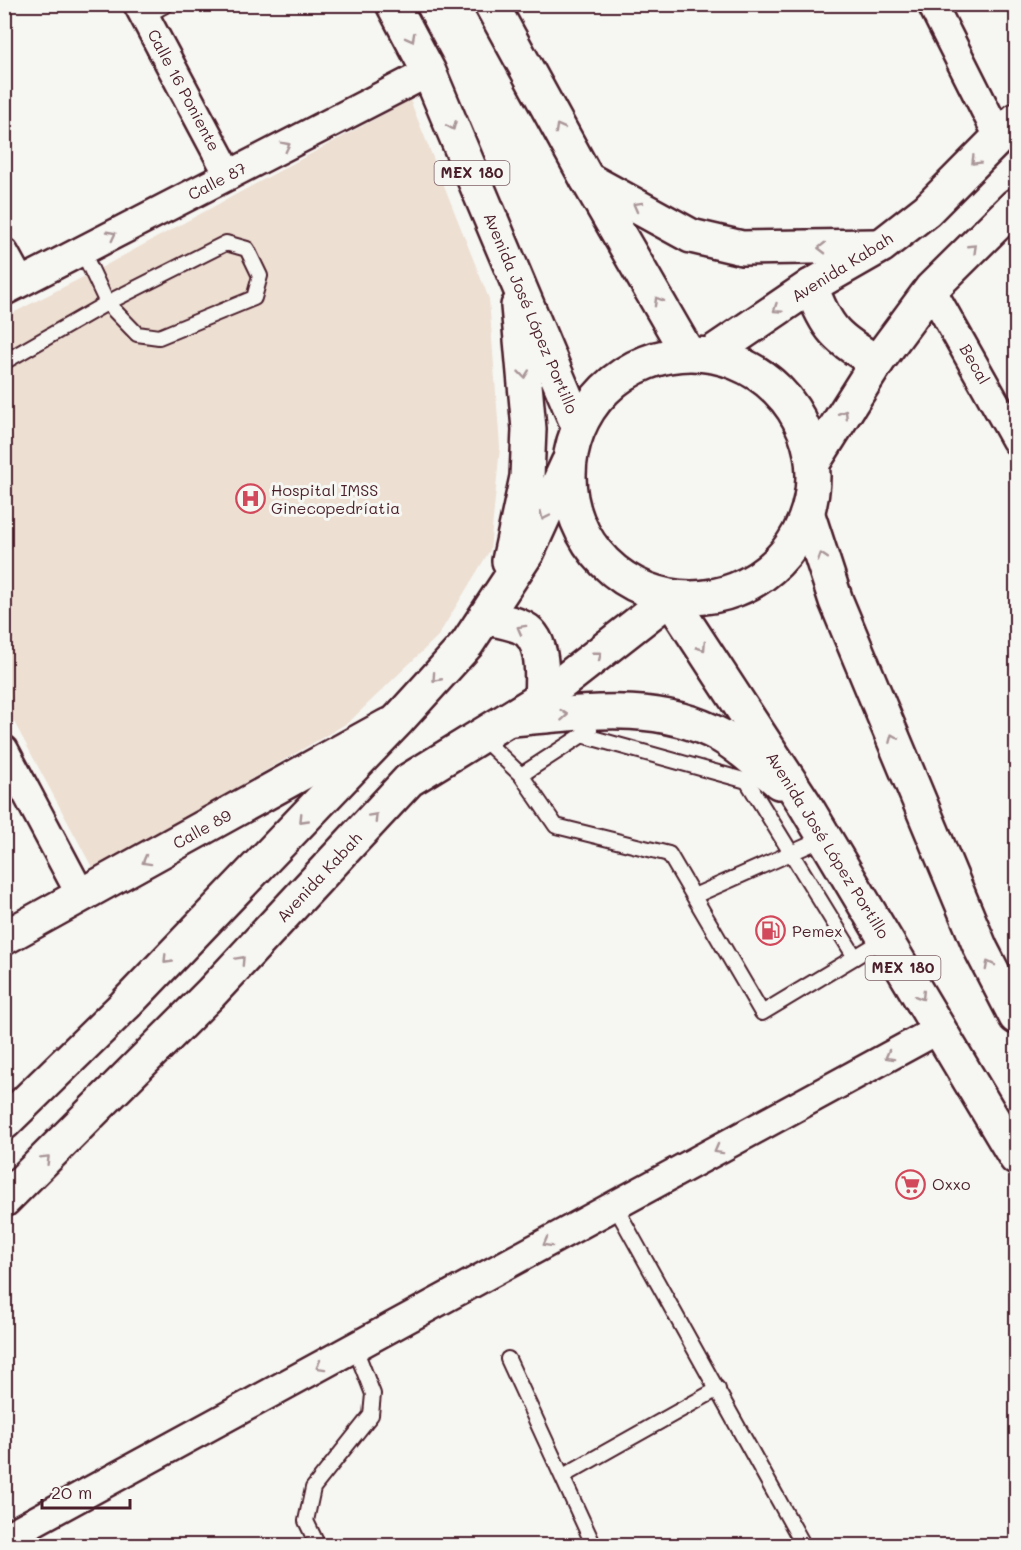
<svg xmlns="http://www.w3.org/2000/svg" width="1021" height="1550" font-family="Mali,sans-serif">
	<style>
		.built { fill: #eddfd2 }
		.lines { fill: none; stroke-linecap: round; stroke-linejoin: round }
		.lane-casing { stroke: #4a1f2b; stroke-width: 18 }
		.street-casing { stroke: #4a1f2b; stroke-width: 33 }
		.secondary-casing { stroke: #4a1f2b; stroke-width: 38 }
		.primary-casing { stroke: #4a1f2b; stroke-width: 38 }
		.lane { stroke: #f6f6f2; stroke-width: 14 }
		.street { stroke: #f6f6f2; stroke-width: 28 }
		.secondary { stroke: #f6f6f2; stroke-width: 33 }
		.primary { stroke: #f6f6f2; stroke-width: 33 }
		.oneway { stroke: #a99598 }
		.labels { text-anchor: middle; stroke-width: 6; stroke-linejoin: round; paint-order: stroke }
		.shield { fill: #f6f6f2; stroke: #7e6067; stroke-width: 1.5 }
		.shield-label { font-size: 15px; font-weight: bold; fill: #4a1f2b }
		.street-label { font-size: 16px; fill: #4a1f2b; stroke: #f6f6f2 }
		.poi-label { font-size: 16px; fill: #4a1f2b; stroke: #f6f6f2; text-anchor: start }
	</style>
	<rect width="100%" height="100%" fill="#f6f6f2"/>
	<filter id="ink" filterUnits="userSpaceOnUse"><feTurbulence type="fractalNoise" baseFrequency=".0167" numOctaves="2"/><feDisplacementMap in="SourceGraphic" scale="12" xChannelSelector="R" yChannelSelector="G"/><feConvolveMatrix kernelMatrix="1 2 1 2 8 2 1 2 1" color-interpolation-filters="sRGB"/></filter>
	<g filter="url(#ink)">
		<polygon class="built" points="410,100 489,299 500,447 490,550 438,636 349,722 94,871 5,705 5,317 97,270"/>
		<g class="lines">
			<defs>
				<g id="lane">
					<polyline points="145,16 167,4"/>
					<polyline points="4,362 107,303 226,243 247,249 260,276 254,298 159,337 137,334 107,303 82,250"/>
					<polyline points="582,735 747,781 855,957"/>
					<polyline points="480,736 521,775 556,826 669,854 762,1013 885,939"/>
					<polyline points="521,775 590,730"/>
					<polyline points="694,896 825,838"/>
					<polyline points="615,1206 804,1546"/>
					<polyline points="508,1359 594,1546"/>
					<polyline points="563,1476 718,1389"/>
					<polyline points="318,1546 306,1521 313,1488 371,1415 373,1394 355,1348"/>
				</g>
				<g id="street">
					<polyline points="138,4 229,175"/>
					<polyline points="932,4 999,137"/>
					<polyline points="4,253 20,282"/>
					<polyline points="931,289 1016,440"/>
					<polyline points="4,291 429,72"/>
					<polyline points="4,750 82,897"/>
					<polyline points="4,1538 941,1028"/>
				</g>
				<polyline id="secondary" points="4,938 387,726"/>
				<g id="primary">
					<polyline points="393,4 429,72 578,426"/>
					<polyline points="491,4 587,179 687,352"/>
					<polyline points="587,179 691,236 742,248 876,246"/>
					<path d="M811,286C826,329 837,339 877,362"/>
					<circle cx="691" cy="476" r="122"/>
					<polyline points="711,354 811,286 881,246 927,210 1016,120"/>
					<polyline points="813,463 877,362 931,289 1016,205"/>
					<polyline points="808,515 836,601 981,949 1016,1017"/>
					<polyline points="509,561 527,477 529,429 518,306"/>
					<polyline points="670,598 804,803 1016,1158"/>
					<path d="M486,618C496,620 509,622 519,626C546,636 542,676 541,699"/>
					<path d="M513,719C582,713 657,700 721,736C742,748 761,767 779,782"/>
					<polyline points="4,1123 125,1005 399,719 467,644 527,553 568,463"/>
					<polyline points="4,1200 211,993 409,780 541,699 670,598"/>
				</g>
			</defs>
			<use href="#lane" class="lane-casing"/>
			<use href="#street" class="street-casing"/>
			<use href="#secondary" class="secondary-casing"/>
			<use href="#primary" class="primary-casing"/>
			<use href="#lane" class="lane"/>
			<use href="#street" class="street"/>
			<use href="#secondary" class="secondary"/>
			<use href="#primary" class="primary"/>
		</g>
		<defs><path id="oneway-chevron" d="M-2-3.5L2.5 0L-2 3.5" fill="none" stroke-width="1.6" stroke-linecap="round" stroke-linejoin="round" transform="scale(1.5)"/></defs>
		<g class="oneway">
			<use href="#oneway-chevron" transform="translate(411 38) rotate(62)"/>
			<use href="#oneway-chevron" transform="translate(452 126) rotate(67)"/>
			<use href="#oneway-chevron" transform="translate(559 128) rotate(-119)"/>
			<use href="#oneway-chevron" transform="translate(286 146) rotate(-27)"/>
			<use href="#oneway-chevron" transform="translate(975 161) rotate(135)"/>
			<use href="#oneway-chevron" transform="translate(637 206) rotate(-151)"/>
			<use href="#oneway-chevron" transform="translate(112 235) rotate(-27)"/>
			<use href="#oneway-chevron" transform="translate(822 248) rotate(179)"/>
			<use href="#oneway-chevron" transform="translate(973 248) rotate(-44)"/>
			<use href="#oneway-chevron" transform="translate(658 301) rotate(-120)"/>
			<use href="#oneway-chevron" transform="translate(777 309) rotate(146)"/>
			<use href="#oneway-chevron" transform="translate(524 374) rotate(84)"/>
			<use href="#oneway-chevron" transform="translate(844 414) rotate(-58)"/>
			<use href="#oneway-chevron" transform="translate(544 516) rotate(115)"/>
			<use href="#oneway-chevron" transform="translate(822 557) rotate(-108)"/>
			<use href="#oneway-chevron" transform="translate(521 629) rotate(-151)"/>
			<use href="#oneway-chevron" transform="translate(702 647) rotate(57)"/>
			<use href="#oneway-chevron" transform="translate(598 655) rotate(-38)"/>
			<use href="#oneway-chevron" transform="translate(436 678) rotate(132)"/>
			<use href="#oneway-chevron" transform="translate(564 715) rotate(-4)"/>
			<use href="#oneway-chevron" transform="translate(893 738) rotate(-113)"/>
			<use href="#oneway-chevron" transform="translate(374 817) rotate(-47)"/>
			<use href="#oneway-chevron" transform="translate(303 819) rotate(134)"/>
			<use href="#oneway-chevron" transform="translate(146 861) rotate(151)"/>
			<use href="#oneway-chevron" transform="translate(167 960) rotate(134)"/>
			<use href="#oneway-chevron" transform="translate(241 960) rotate(-47)"/>
			<use href="#oneway-chevron" transform="translate(989 965) rotate(-118)"/>
			<use href="#oneway-chevron" transform="translate(921 996) rotate(58)"/>
			<use href="#oneway-chevron" transform="translate(889 1056) rotate(151)"/>
			<use href="#oneway-chevron" transform="translate(718 1150) rotate(151)"/>
			<use href="#oneway-chevron" transform="translate(46 1159) rotate(-45)"/>
			<use href="#oneway-chevron" transform="translate(547 1243) rotate(151)"/>
			<use href="#oneway-chevron" transform="translate(320 1366) rotate(151)"/>
		</g>
	</g>
	<defs>
		<symbol id="hospital-ring" viewBox="-11 -11 22 22"><circle r="9.5" fill="#f6f6f2" stroke="#d1495b" stroke-width="1.5"/><path d="M-5-5h3v3.5h4V-5h3V5h-3V1.5h-4V5h-3Z" fill="#d1495b"/></symbol>
		<symbol id="fuel-ring" viewBox="-11 -11 22 22"><circle r="9.5" fill="#f6f6f2" stroke="#d1495b" stroke-width="1.5"/><path d="M-5.5-6h7V0h2V4h1.3V-2.5L3-4.5l.8-.8L6-3V5H2.5V1h-1V6h-7ZM-4.2-4.7v3.2H.2V-4.7Z" fill="#d1495b"/></symbol>
		<symbol id="supermarket-ring" viewBox="-11 -11 22 22"><circle r="9.5" fill="#f6f6f2" stroke="#d1495b" stroke-width="1.5"/><path d="M-6-5.5h2.5l.6 2H6L4.5 2H-2.5L-4.4-4H-6ZM-1.5 3.2a1.3 1.3 0 1 0 .1 0ZM3 3.2a1.3 1.3 0 1 0 .1 0Z" fill="#d1495b"/></symbol>
	</defs>
	<g fill-rule="evenodd">
		<use href="#hospital-ring" x="234" y="482" width="33" height="33"/>
		<use href="#fuel-ring" x="754" y="914" width="33" height="33"/>
		<use href="#supermarket-ring" x="894" y="1168" width="33" height="33"/>
	</g>
	<g class="labels">
		<g class="shield">
			<rect x="434.5" y="161" width="75" height="24" rx="4.5"/>
			<rect x="865.5" y="956" width="75" height="24" rx="4.5"/>
		</g>
		<g class="shield-label">
			<text x="472" y="178">MEX 180</text>
			<text x="903" y="973">MEX 180</text>
		</g>
		<g class="street-label">
			<text transform="translate(184 90) rotate(62)" y="6">Calle 16 Poniente</text>
			<text transform="translate(217 181) rotate(-27)" y="6">Calle 87</text>
			<text transform="translate(842 267) rotate(-32)" y="6">Avenida Kabah</text>
			<text transform="translate(531 313) rotate(67)" y="6">Avenida José López Portillo</text>
			<text transform="translate(975 364) rotate(60)" y="6">Becal</text>
			<text transform="translate(202 829) rotate(-29)" y="6">Calle 89</text>
			<text transform="translate(828 845) rotate(58)" y="6">Avenida José López Portillo</text>
			<text transform="translate(319 877) rotate(-47)" y="6">Avenida Kabah</text>
		</g>
		<g class="poi-label">
			<text x="271" y="496">Hospital IMSS<tspan x="271" dy="18">Ginecopedríatia</tspan></text>
			<text x="792" y="937">Pemex</text>
			<text x="932" y="1190">Oxxo</text>
		</g>
	</g>
	<rect width="1021" height="1550" fill="none" stroke="#f6f6f2" stroke-width="24"/>
	<rect x="12" y="12" width="997" height="1526" fill="none" stroke="#4a1f2b" stroke-width="2" filter="url(#ink)"/>
	<path d="M42 1499v9h88v-9" fill="none" stroke="#4a1f2b" stroke-width="3"/>
	<text x="51" y="1499" font-size="18" fill="#4a1f2b" stroke="#f6f6f2" stroke-width="4.5" paint-order="stroke">20 m</text>
</svg>
